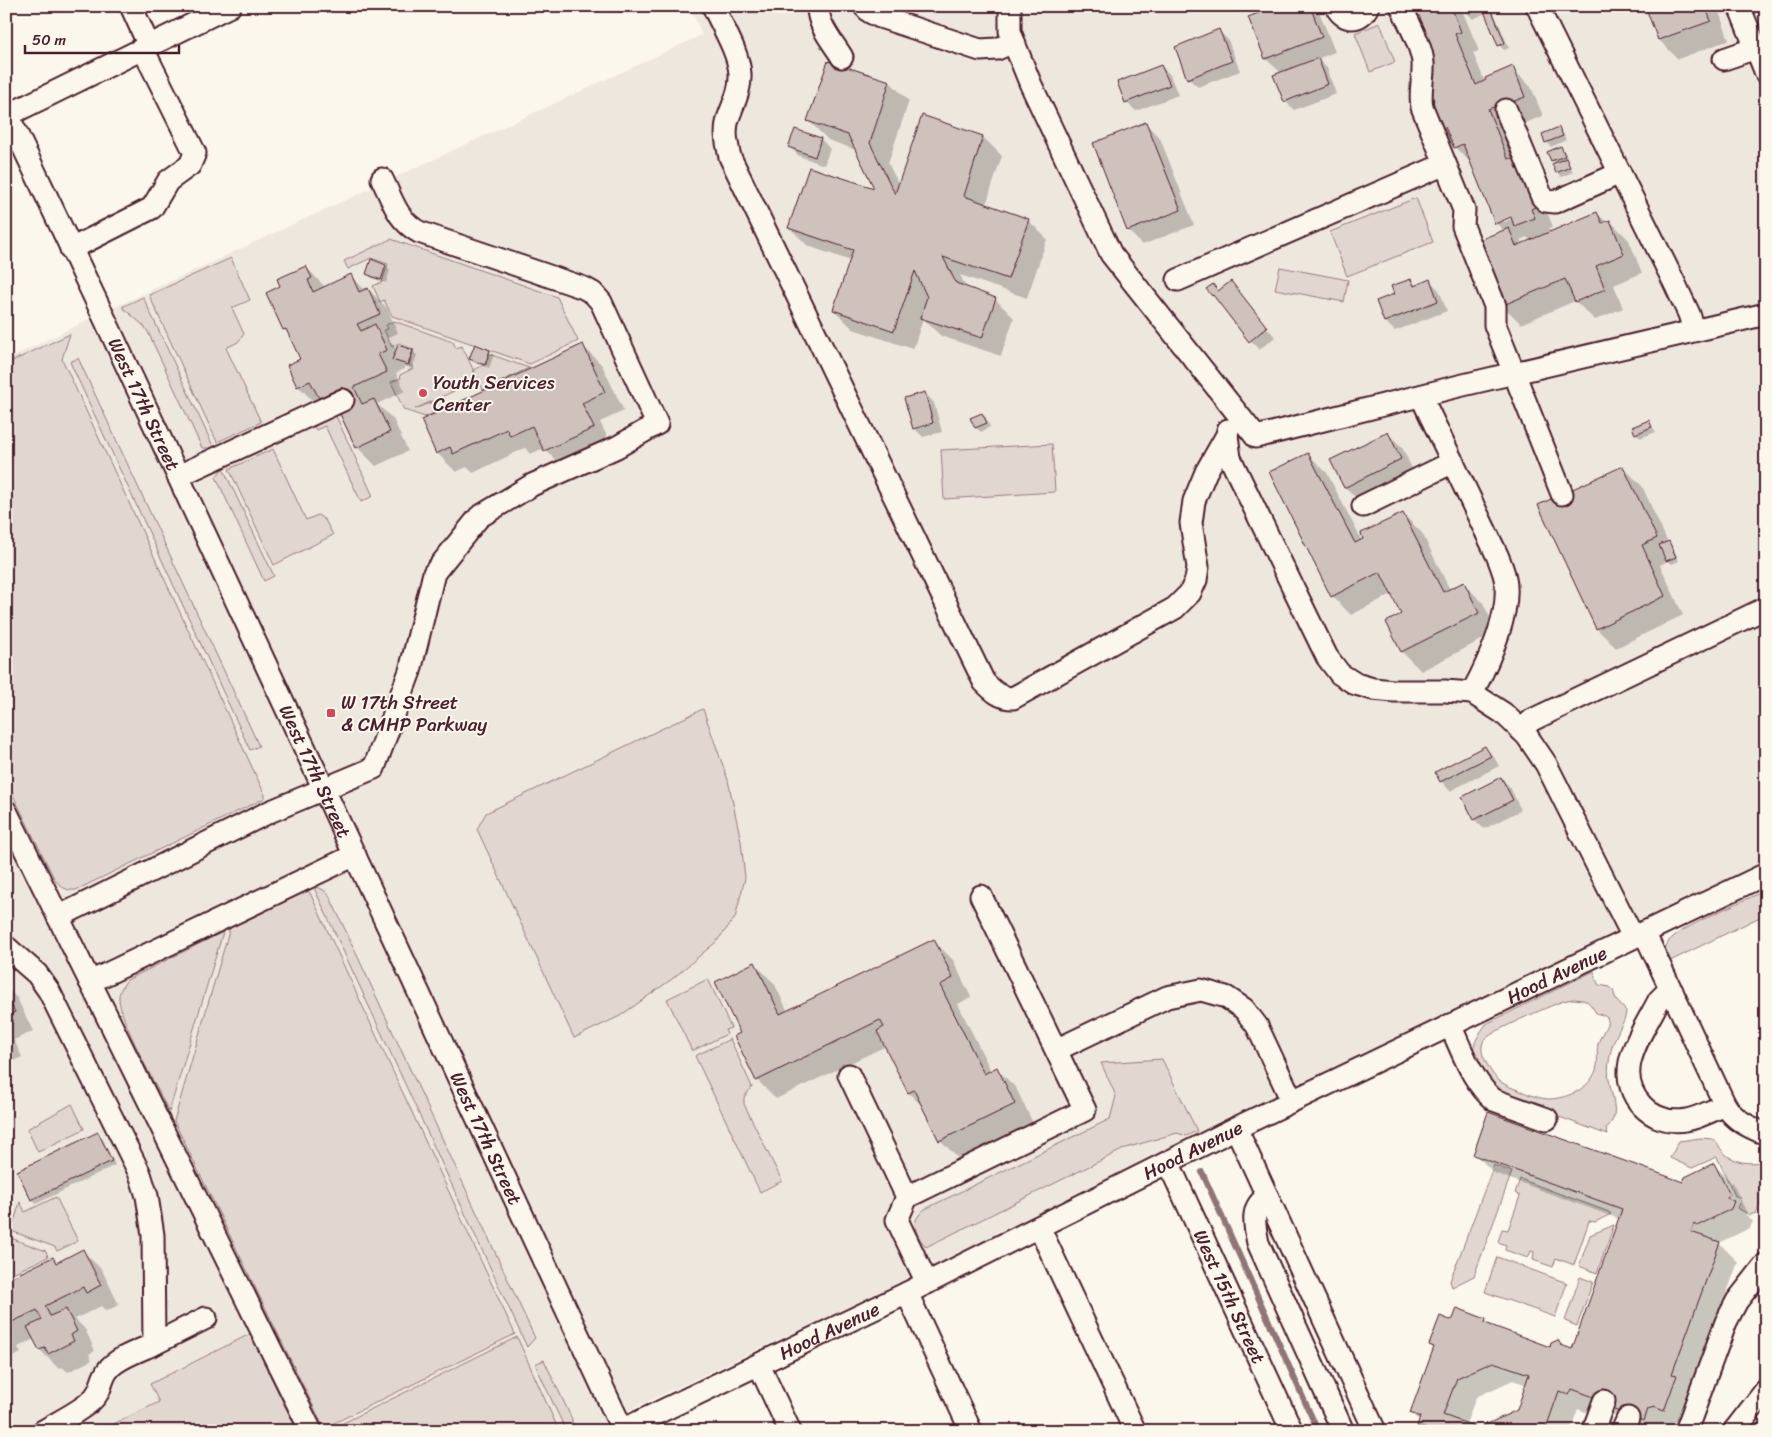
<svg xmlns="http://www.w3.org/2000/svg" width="1772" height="1437" font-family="Sriracha,sans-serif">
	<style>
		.built { fill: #eee7de }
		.green { fill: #e2d7d0; stroke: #967b7e; fill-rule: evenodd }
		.shadow { fill: #0003; fill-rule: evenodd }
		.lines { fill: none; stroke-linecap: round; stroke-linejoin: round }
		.stream { stroke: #907477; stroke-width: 6 }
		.building { fill: #cfc2bc; stroke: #4a1f2b; fill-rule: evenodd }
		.minor-casing { stroke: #4a1f2b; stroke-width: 25 }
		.minor { stroke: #fbf7ec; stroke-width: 21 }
		.poi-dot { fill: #d1495b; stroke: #fbf7ec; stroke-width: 2 }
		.labels { text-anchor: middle; stroke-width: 4; stroke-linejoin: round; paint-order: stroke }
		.poi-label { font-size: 19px; fill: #4a1f2b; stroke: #fbf7ec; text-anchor: start }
		.street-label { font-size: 19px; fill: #4a1f2b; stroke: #fbf7ec }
	</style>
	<rect width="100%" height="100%" fill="#fbf7ec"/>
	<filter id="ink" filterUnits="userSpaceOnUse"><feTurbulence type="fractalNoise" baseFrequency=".02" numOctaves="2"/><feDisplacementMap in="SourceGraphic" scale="10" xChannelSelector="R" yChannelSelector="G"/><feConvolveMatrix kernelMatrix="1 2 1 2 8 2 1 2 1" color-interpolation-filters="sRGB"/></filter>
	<g filter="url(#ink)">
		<polygon class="built" points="690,6 1738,6 1766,78 1766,872 586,1431 6,1431 6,360 102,313 702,35"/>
		<g class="green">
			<polygon points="1380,23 1395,62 1370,72 1355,33"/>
			<polygon points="1416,198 1433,242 1347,276 1330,232"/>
			<polygon points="391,239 557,297 578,341 530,364 392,316 384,300 380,302 373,286 382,282 388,264 371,258 348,269 344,261"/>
			<polygon points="231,258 250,300 232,308 244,334 238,342 226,348 261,422 217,442 149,295"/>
			<polygon points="1280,267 1348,280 1344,302 1275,289"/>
			<polygon points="143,297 214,448 202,448 148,332 144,326 122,307"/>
			<polygon points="394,321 453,342 456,348 462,346 478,380 415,409 443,398 445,403 441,405 443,409 425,417 404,410 391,382 401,378 400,375 414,368 409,365 414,350 399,343 392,347 384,330 388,329 386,325"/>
			<path d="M70,334L62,359L265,795V798L76,890C66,891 61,887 55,880L6,781V364Z"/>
			<polygon points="489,354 529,368 483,390 474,370 486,364"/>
			<polygon points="78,358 259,746 250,750 70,362"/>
			<polygon points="334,412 373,496 361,502 325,426 316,430 312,422"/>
			<polygon points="1052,444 1055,492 944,499 941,450"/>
			<polygon points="273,449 306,520 318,515 325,520 333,535 274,565 229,469"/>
			<polygon points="223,468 274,576 264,581 216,477"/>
			<polygon points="703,709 728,780 741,841 745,878 735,918 716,942 672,979 620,1016 574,1038 477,829 486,813"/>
			<polygon points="316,886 325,891 329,895 535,1338 527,1347 315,890"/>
			<path d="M1766,890V914L1666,963C1664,955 1664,948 1669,941C1678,928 1748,899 1766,890Z"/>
			<polygon points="307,891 310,893 515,1334 324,1428 174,1121 230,928"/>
			<path d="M223,932L169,1112C159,1091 117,1015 119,997C119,991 123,985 127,980Z"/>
			<path d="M1594,971L1595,978L1599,985L1610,987L1613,990L1616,1000L1626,1011C1626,1019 1621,1025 1618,1032C1613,1042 1610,1052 1609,1062C1605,1081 1617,1100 1614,1116C1613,1121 1609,1125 1606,1129L1608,1135L1503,1096L1489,1086L1473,1053C1473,1042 1480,1033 1486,1024ZM1573,999C1588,1000 1589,1001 1596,1013C1600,1015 1607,1015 1608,1020C1609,1023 1599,1038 1598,1044C1596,1053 1599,1062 1596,1070C1590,1088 1569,1098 1550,1099C1540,1099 1530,1095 1521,1091C1505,1086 1494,1080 1487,1064C1483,1057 1480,1050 1483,1042C1488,1031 1549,1007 1563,1001Z"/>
			<polygon points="708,979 731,1028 725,1030 727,1034 692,1051 667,999"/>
			<polygon points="730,1039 752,1087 744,1097 744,1104 782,1181 760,1192 695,1056"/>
			<path d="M1162,1059L1197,1131L1186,1136L1177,1133L1126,1148L926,1247C915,1233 909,1222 925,1209L1110,1119L1116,1096L1101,1063Z"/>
			<polygon points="72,1104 84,1129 38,1152 27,1129"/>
			<path d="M1701,1138L1713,1139C1717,1143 1720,1148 1723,1152C1734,1163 1748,1164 1762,1162L1766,1171V1197L1761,1201L1756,1213L1750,1215L1737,1208L1741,1198L1735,1196L1717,1157L1692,1168L1670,1158L1679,1141Z"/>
			<polygon points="1494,1165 1512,1172 1474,1276 1452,1287 1450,1281"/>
			<polygon points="1520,1179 1609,1212 1611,1214 1595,1222 1589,1221 1574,1265 1556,1258 1553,1267 1533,1260 1534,1252 1531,1251 1528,1258 1505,1250 1506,1245 1498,1242 1502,1229 1508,1230 1520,1196 1515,1193"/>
			<polygon points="56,1197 78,1241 57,1251 55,1247 11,1231 20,1202 25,1212"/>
			<polygon points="1614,1225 1597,1273 1579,1266 1590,1235"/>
			<polygon points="8,1237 46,1251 48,1257 6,1276 6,1243"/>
			<polygon points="1497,1257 1567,1283 1555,1317 1485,1292"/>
			<polygon points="1580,1277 1593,1282 1577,1326 1565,1321"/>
			<polygon points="250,1334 297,1431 99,1431 159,1402 150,1384"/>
			<polygon points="517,1337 559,1431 327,1431"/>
			<polygon points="544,1360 571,1417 573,1424 570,1431 566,1431 535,1364"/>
		</g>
		<g class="shadow">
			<polygon points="1280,6 1315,6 1319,11 1335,52 1317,59 1327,68 1336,94 1294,110 1285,101 1281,73 1266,59"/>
			<path d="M1408,6H1490L1492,8L1509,48L1504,50L1499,45L1486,13L1473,19L1461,7L1479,51L1473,53L1485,82L1512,68L1531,87L1543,116L1520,125L1533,177L1553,227L1549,228L1551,233L1597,213L1607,223L1610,221L1629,240L1642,273L1614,285L1623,308L1595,320L1575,301L1521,324L1502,305L1504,231L1496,223L1473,165L1437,130V76ZM1516,214L1517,216L1504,222V219ZM1527,237L1531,241L1524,244L1520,240Z"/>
			<polygon points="1615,6 1635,6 1621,11"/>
			<polygon points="1647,6 1717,6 1729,40 1678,59 1659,40"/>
			<polygon points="1219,31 1228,40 1240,71 1198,87 1188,78"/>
			<polygon points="1161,66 1170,75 1178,95 1136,111 1126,102"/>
			<polygon points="890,82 909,101 888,163 899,185 923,117 983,137 1002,156 986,205 1028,220 1047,239 1027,298 960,275 967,289 995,299 1014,318 1001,356 941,336 923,319 913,349 853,329 834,310 851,261 808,246 789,227 876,190 856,150 828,140 809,121"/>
			<polygon points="1146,124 1160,138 1194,225 1142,245 1128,230"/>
			<polygon points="1559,128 1563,133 1566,140 1551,147 1547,142 1543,135"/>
			<polygon points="795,130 821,139 830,149 824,165 799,156 790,147"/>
			<polygon points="1561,148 1565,152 1568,160 1567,161 1573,172 1561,177 1557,172 1555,164 1549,153"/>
			<polygon points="386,266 390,270 386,283 372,278 367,274"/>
			<polygon points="306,267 325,287 351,276 366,291 368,289 387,308 398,333 387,338 394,345 397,350 412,351 417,355 412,369 404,366 405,369 396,373 405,391 377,404 393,419 408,451 376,466 357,447 342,415 339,416 324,402 317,405 298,386 301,360 290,335 284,329 282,287"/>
			<polygon points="1411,280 1417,286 1430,281 1439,290 1447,311 1395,331 1385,322 1378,302 1396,295"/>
			<polygon points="1230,283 1275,337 1259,350 1208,289 1219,292"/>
			<polygon points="583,346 602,365 624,411 600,422 612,447 564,469 544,448 530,454 525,448 473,473 467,467 456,472 437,453"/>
			<polygon points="489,351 494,355 489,368 475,363 471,359"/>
			<polygon points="925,393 934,403 942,432 923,437 914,428"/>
			<polygon points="982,414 986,418 990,427 981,432 976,428 972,419"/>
			<polygon points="1649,422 1656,432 1640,438 1636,433"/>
			<polygon points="1387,433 1402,447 1414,473 1359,501 1345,487"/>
			<polygon points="1308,454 1327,473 1362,541 1403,514 1422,533 1450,590 1464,584 1483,603 1497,632 1421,671 1402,652 1387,622 1403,615 1392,594 1351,615 1332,596"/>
			<polygon points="1623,467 1642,486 1668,543 1673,547 1679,561 1672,564 1668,561 1660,565 1683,615 1616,648 1597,629 1540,506"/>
			<polygon points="1485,748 1494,757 1499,766 1450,791 1441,781"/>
			<polygon points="1501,778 1510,787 1521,810 1484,829 1475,820"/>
			<polygon points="934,941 953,960 971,997 958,1004 991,1071 997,1069 1016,1088 1033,1123 959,1159 940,1140 925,1109 909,1093 886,1046 776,1099 757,1080 741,1034 755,964 774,983 788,1012"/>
			<polygon points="6,987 17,998 33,1031 14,1040 22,1057 6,1065"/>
			<polygon points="97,1134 102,1138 115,1165 36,1204 32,1199"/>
			<path d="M1475,1154L1684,1184L1714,1165L1733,1184L1747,1213L1746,1215L1753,1221L1750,1228L1719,1243L1738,1262L1691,1392L1683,1429L1673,1425L1667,1428L1666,1431H1641L1629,1426L1621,1418L1591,1407L1588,1413L1578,1409L1570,1431H1424L1418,1425L1420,1421L1411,1413L1435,1349L1430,1345L1450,1322L1485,1320L1493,1327L1551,1348L1558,1342L1564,1348L1572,1351L1619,1219L1494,1173ZM1513,1380L1527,1385L1518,1411L1479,1429L1466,1424L1476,1397Z"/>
			<polygon points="83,1251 102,1270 119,1305 106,1311 101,1306 75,1319 85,1329 95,1351 89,1354 92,1360 68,1372 62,1367 59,1369 40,1350 34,1339 18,1347 21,1353 8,1360 6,1358 6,1281 52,1258 58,1263"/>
		</g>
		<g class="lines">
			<polyline class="stream" points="1202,1172 1318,1431"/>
		</g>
		<g class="building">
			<polygon points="1277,6 1310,6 1322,37 1265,59 1248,17"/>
			<polygon points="1407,6 1451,6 1461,32 1455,34 1476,85 1486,80 1485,78 1513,66 1525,97 1499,107 1499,105 1488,109 1508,159 1514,157 1535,207 1531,209 1535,218 1514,226 1511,217 1495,224 1463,144 1454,148 1445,127 1436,130 1426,105 1434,101 1425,79 1435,75"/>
			<polygon points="1482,6 1490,6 1505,43 1498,46"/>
			<polygon points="1645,6 1705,6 1711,21 1658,40"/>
			<polygon points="1219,29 1232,61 1187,79 1175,47"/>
			<polygon points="1318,58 1328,84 1284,102 1273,75"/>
			<polygon points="828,61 890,81 870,143 895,194 922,115 983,136 964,196 1029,219 1008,279 943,257 956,283 996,298 982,338 920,318 927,297 915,271 894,331 833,310 853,250 788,228 809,167 874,188 848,135 807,121"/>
			<polygon points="1161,65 1170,85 1125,103 1117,82"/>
			<polygon points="1146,122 1181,210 1127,231 1093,143"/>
			<polygon points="1559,127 1563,136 1545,143 1542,134"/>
			<polygon points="795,129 821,138 815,157 788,147"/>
			<polygon points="1561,146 1565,156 1551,161 1547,152"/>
			<polygon points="1566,158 1570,167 1556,173 1552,164"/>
			<polygon points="1597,212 1602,223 1610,220 1624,254 1596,266 1605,289 1575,302 1565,279 1501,306 1474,242 1509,228 1516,246"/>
			<polygon points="371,259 386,265 381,280 366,274"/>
			<polygon points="306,266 312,278 308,280 313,292 351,274 359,292 368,288 380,314 357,324 361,331 375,324 387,350 378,354 387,372 354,387 362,404 374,399 390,432 356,448 340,414 352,408 342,387 319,398 310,381 297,387 287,365 300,359 286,329 283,330 266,293 280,286 277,279"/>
			<polygon points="1411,279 1414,286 1430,279 1438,301 1384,322 1376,301 1394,294 1391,286"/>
			<polygon points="1231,281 1267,327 1249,342 1213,295 1212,296 1206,289 1213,284 1218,291"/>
			<polygon points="475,344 490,350 485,365 469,359"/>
			<polygon points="583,344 605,392 582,403 594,428 544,451 532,426 510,436 507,429 453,454 450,447 436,454 421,420"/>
			<polygon points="398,345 413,350 408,365 392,360"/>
			<polygon points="925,392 933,423 913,429 904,398"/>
			<polygon points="982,413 987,423 975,428 970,418"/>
			<polygon points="1649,420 1652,427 1635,434 1632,427"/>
			<polygon points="1388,432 1401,459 1344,488 1330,460"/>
			<polygon points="1308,453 1355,543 1363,539 1361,533 1403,513 1443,592 1464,582 1479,613 1401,652 1386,622 1401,614 1380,572 1331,597 1269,472"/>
			<polygon points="1623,466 1657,538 1642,545 1665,596 1596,629 1538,505"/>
			<polygon points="1669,541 1676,557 1666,561 1659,545"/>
			<polygon points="1485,746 1491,756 1440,782 1435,772"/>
			<polygon points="1501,777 1513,800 1474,820 1462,797"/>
			<polygon points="934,939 953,978 940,985 984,1074 997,1067 1015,1104 939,1141 914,1090 908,1093 877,1031 884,1027 880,1020 756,1081 734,1036 740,1033 715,982 755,962 780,1014"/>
			<polygon points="6,993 15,1012 6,1016"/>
			<path d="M1488,1112L1683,1182L1685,1177L1714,1163L1729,1193L1727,1198L1734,1201L1731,1209L1697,1226L1694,1224L1691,1232L1720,1242L1672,1374L1677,1375L1664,1411L1654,1407L1648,1409L1644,1421L1609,1408L1610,1403L1572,1389L1569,1395L1559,1391L1545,1431H1427V1429L1417,1426L1420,1417L1410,1413L1434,1347L1429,1345L1440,1316L1450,1320L1453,1319L1457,1308L1486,1319L1485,1323L1550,1347L1551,1343L1558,1340L1561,1345L1572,1349L1622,1209L1473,1155ZM1493,1362L1529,1374L1517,1410L1479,1428L1443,1415L1457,1378Z"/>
			<polygon points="98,1132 112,1161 31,1200 17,1171"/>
			<polygon points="83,1249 101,1285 86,1293 83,1287 45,1306 50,1316 66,1309 77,1331 71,1335 74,1341 48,1354 45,1348 39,1350 27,1327 42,1320 37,1310 6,1325 6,1280 53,1257 56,1263"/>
		</g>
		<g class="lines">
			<defs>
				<g id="minor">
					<polyline points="131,6 149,46"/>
					<path d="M713,6C722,26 739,53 740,74C741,90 733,104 728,119C724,132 727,144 730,157L984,682C993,691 1000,698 1013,698L1175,608L1190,593L1196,580L1198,567L1191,523L1194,501L1206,472L1227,435"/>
					<path d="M818,6C817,25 833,42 842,57"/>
					<polyline points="864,6 870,12 880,17 980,50 997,49 1014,42"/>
					<polyline points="1010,6 1010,31 1016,48 1031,85 1111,254 1256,437 1459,386 1766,314"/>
					<path d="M1336,6C1343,22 1361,22 1368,6"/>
					<path d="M1401,6C1408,22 1422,46 1423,63C1424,77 1419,92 1422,107L1464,210L1463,226L1495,306V325L1562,494"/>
					<polyline points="1537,6 1674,282 1689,314 1694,330"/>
					<polyline points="1739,6 1766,73"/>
					<polyline points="1724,59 1756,48"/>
					<polyline points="1506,110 1542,197 1546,201 1555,202 1620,173"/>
					<path id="s1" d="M6,111L102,313L623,1431"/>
					<polyline points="6,116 230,6"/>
					<polyline points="71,249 152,208 168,181 190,165 195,153 143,49"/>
					<polyline points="1178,280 1445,164"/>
					<path d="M1421,396L1497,555C1500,562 1503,570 1505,578C1512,613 1488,663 1472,693"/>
					<polyline points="1228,430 1227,435 1230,458 1327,657 1340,674 1356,684 1373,689 1394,691 1445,691 1472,693 1503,713 1521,730 1527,736 1546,764 1633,937"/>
					<polyline points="178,476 343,400"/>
					<polyline points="1363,506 1453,462"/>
					<polyline points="1521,730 1532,720 1766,608"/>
					<polyline points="6,811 311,1431"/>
					<path d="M58,917L269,812L374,768L410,671L434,573L479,517L532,485L617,447L657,424L601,302L593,293L584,288L419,232C397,220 393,201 382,179"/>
					<path d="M1644,932L1725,1105C1735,1121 1749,1127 1766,1134"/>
					<path d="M6,947L37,974L49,991L140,1174L147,1196L153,1235L154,1344C141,1350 116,1358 108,1370C100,1380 103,1390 92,1400C81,1411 58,1422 43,1431"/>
					<polyline points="90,982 355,855"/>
					<path d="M1672,991L1665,994L1659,1000C1649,1020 1635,1040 1630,1062C1623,1096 1651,1126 1686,1120C1699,1118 1713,1110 1725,1105"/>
					<path d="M1450,1025C1462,1050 1472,1082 1494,1100L1547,1119"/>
					<polyline points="1056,1050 1167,997 1201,990 1226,997 1244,1009 1257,1026 1292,1101"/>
					<polyline points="849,1075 907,1197 897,1220 927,1283"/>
					<polyline points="1236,1128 1375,1431"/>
					<path id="s2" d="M1168,1162L1292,1431"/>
					<polyline points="907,1197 1085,1110 981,896"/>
					<path d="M1268,1197C1249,1206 1255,1227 1258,1243L1343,1431"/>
					<polyline points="1039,1227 1135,1431"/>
					<polyline points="907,1293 971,1431"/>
					<polyline points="154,1344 206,1318"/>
					<polyline points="759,1365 790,1431"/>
					<path id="s3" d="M620,1431L907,1293L1236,1128L1766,874"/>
					<polyline points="1593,1431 1604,1401"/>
					<polyline points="1622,1431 1628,1418"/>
					<polyline points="1686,1431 1726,1322 1737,1301 1766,1264"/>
					<polyline points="1734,1431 1766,1390"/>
				</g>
			</defs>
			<use href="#minor" class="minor-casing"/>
			<use href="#minor" class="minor"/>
		</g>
	</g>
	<g class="poi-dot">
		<circle cx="423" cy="393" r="5"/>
		<rect x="326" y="708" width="10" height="10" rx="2.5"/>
	</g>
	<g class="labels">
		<g class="poi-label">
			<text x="433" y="389">Youth Services<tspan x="433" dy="22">Center</tspan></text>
			<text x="341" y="709">W 17th Street<tspan x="341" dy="22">&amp; CMHP Parkway</tspan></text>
		</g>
		<g class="street-label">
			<text dy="7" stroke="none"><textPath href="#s1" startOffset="324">West 17th Street</textPath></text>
			<text dy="7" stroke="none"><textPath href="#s1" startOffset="729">West 17th Street</textPath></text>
			<text dy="7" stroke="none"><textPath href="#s3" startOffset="1042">Hood Avenue</textPath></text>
			<text dy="7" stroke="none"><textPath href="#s1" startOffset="1134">West 17th Street</textPath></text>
			<text dy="7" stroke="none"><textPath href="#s3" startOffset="638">Hood Avenue</textPath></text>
			<text dy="7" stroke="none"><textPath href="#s2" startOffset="148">West 15th Street</textPath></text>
			<text dy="7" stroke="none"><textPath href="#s3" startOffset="232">Hood Avenue</textPath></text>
		</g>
	</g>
	<rect width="1772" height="1437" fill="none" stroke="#fbf7ec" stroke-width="25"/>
	<rect x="12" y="12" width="1747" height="1412" fill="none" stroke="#4a1f2b" stroke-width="2" filter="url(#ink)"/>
	<path d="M25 45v8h154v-8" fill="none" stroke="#4a1f2b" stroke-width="2.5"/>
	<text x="32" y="45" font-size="15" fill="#4a1f2b" stroke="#fbf7ec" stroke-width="4" paint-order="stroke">50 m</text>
</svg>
